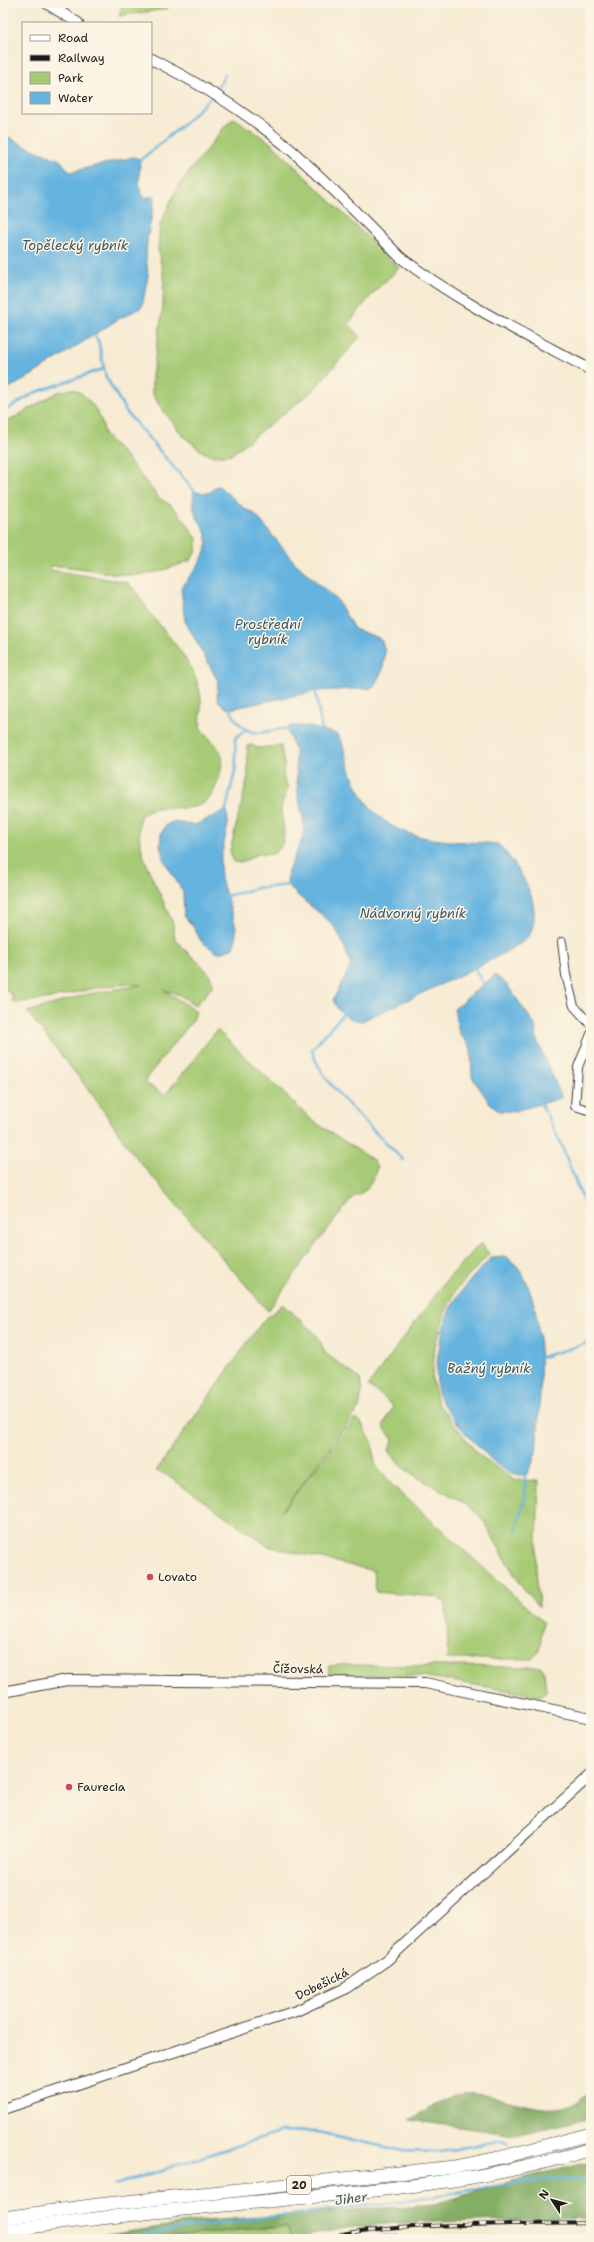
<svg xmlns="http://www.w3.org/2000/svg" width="594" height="2242" font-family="'Shantell Sans',sans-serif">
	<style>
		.green { fill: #a6ca74; stroke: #617348 }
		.forest { fill: #84ae66; stroke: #506541 }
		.water { fill: #65b3df; stroke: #40687e }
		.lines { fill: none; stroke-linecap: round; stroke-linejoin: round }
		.stream { stroke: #65b3df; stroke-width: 2.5 }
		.minor-casing { stroke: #3d3b37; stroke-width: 10 }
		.tertiary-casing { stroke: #3d3b37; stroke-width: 12 }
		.trunk-casing { stroke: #3d3b37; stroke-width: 14 }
		.minor { stroke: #fff; stroke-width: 8 }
		.tertiary { stroke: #fff; stroke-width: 10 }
		.trunk { stroke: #fff; stroke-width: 13 }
		.rail-casing { stroke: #1c1c1c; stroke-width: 4 }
		.rail { stroke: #fcf5e5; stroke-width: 2.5; stroke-dasharray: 8; stroke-linecap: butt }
		.poi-dot { fill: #d1495b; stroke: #fcf5e5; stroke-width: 1.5 }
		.labels { text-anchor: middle; stroke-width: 3; stroke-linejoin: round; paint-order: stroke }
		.shield { fill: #fcf5e5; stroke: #5f5d58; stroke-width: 1 }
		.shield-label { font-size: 11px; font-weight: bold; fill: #1c1c1c }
		.poi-label { font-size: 12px; fill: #1c1c1c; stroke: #fcf5e5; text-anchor: start }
		.street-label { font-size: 12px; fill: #1c1c1c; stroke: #fcf5e5 }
		.water-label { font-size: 13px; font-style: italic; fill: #39586a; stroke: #fcf5e5 }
	</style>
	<rect width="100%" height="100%" fill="#fcf5e5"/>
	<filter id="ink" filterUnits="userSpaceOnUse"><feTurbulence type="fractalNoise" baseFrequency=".025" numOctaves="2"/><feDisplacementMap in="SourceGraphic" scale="8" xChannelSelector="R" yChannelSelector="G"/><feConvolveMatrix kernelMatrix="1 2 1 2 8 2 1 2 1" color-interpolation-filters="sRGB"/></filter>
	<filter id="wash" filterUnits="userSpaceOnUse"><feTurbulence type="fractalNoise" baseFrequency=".012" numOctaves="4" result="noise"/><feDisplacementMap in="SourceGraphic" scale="16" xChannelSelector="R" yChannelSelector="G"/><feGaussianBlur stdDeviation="0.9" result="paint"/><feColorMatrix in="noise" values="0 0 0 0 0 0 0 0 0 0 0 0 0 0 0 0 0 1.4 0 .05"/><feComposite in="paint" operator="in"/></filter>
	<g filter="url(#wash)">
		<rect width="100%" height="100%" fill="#f7ebd3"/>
		<g class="green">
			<polygon points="116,3 170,3 167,9 119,16 122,5"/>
			<polygon points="234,118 271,143 399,268 375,291 348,324 361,336 312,391 232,454 214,456 203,452 183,436 159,405 152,393 152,376 163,307 164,278 158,249 160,224 178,186 226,125"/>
			<path d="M72,389C88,393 105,420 104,435L120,450L159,498L172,506L188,525L197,539V549L191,560C174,567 152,575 134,575C105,575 78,565 50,566V570L126,582C137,589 142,603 150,613C170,639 197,665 201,699C202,708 200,718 200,727C219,752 229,749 217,783C202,829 162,792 140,817C133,850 160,891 172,921C174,927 173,936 177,941C187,956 211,967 213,985L204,997L195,1005L178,994L164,990L196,1011L193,1020L147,1077L145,1083L165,1095L217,1030L313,1121L373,1160L377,1167C373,1182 368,1192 353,1197L320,1239L268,1311L133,1154L92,1094L27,1012L88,994L142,985C111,982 85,991 56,997C42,1000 29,1001 15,1003L11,1000L14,998L3,986V424L58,392Z"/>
			<path d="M252,745L257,748L281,746L284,765L283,777L288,789C286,795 281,803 281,810C282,824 290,843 274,853C268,856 262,853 256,855C248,859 244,863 234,862L230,851L248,776L247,746Z"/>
			<path d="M481,1243L489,1254L456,1290L445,1313L435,1346L432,1379L438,1404L478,1454L514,1480L539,1481L536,1568L539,1607C520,1587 508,1564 495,1541C490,1533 486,1522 479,1515C454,1490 404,1480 389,1450L393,1440L383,1426L393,1407L381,1395L368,1386L445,1282Z"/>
			<polygon points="283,1304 318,1336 325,1353 360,1379 362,1391 359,1409 281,1512 355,1419 361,1422 373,1444 375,1464 392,1485 543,1622 539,1652 532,1659 447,1659 448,1642 446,1604 438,1597 376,1592 374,1571 268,1546 165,1474 156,1471 262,1322"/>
			<polygon points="342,1665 541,1667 544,1672 546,1691 540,1696 422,1676 329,1676 329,1666"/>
			<polygon points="287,2227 290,2236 279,2239 157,2239 247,2229"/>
			<polygon points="397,2235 401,2239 353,2239"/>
		</g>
		<g class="forest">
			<path d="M591,2091V2118L515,2135L410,2120C425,2111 439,2099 456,2095C502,2086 550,2132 591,2091Z"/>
			<polygon points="591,2162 591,2218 396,2223 345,2228 295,2239 279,2239 290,2236 287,2227 247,2229 157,2239 80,2239 195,2222 435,2204 526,2177"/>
		</g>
		<g class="water">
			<polygon points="3,134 25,146 60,160 70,172 134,157 140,159 139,185 141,194 146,198 154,196 155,200 147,240 146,256 148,276 142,307 117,320 24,380 3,391"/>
			<path d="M216,486L220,487L245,509L255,514L295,563L338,601L354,629L377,637L382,641L385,651L383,669L373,688L317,691L230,709L224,707L217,699L218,681L185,621L181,588C190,576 209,555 207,539C203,518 190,520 194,492L209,493Z"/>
			<path d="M292,726H305L337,734C346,748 348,767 355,782C384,847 439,839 498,844C518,866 546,905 529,936C521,950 386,1009 362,1021C347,1019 339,1014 333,1000L351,965C346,951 340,932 329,921C315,908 299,899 287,884L288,871L303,837L304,822L298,796L295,750L286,728Z"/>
			<polygon points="227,810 228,824 220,862 221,879 236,927 236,939 233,947 225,952 216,952 201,941 195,929 184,916 183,892 164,860 160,845 161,834 166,825 172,822 195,825"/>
			<polygon points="495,975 507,985 535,1025 537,1041 562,1098 514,1111 499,1111 489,1102 472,1077 471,1048 459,1033 454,1009"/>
			<path d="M507,1257C511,1261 517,1265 520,1270C549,1314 540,1402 536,1452L532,1464L526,1475C504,1476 491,1459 476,1444C465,1433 447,1413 440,1399C431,1378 441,1328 451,1307C461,1289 477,1273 491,1258Z"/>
		</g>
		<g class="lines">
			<g class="stream">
				<polyline points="215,92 225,75"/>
				<polyline points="138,162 185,123 212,96"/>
				<polyline points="92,333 98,340 106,377 127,413 196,493"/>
				<polyline points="3,412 34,393 103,369"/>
				<polyline points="315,689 322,731"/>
				<path d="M230,707C232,714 234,718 239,723C256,742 269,727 289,729"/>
				<polyline points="225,813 236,767 235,738 246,730"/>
				<polyline points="223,897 257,888 290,885"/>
				<polyline points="473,965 485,987"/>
				<path d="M344,1013L312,1049C317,1081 380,1135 403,1160"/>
				<polyline points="540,1103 545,1112"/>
				<polyline points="547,1115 561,1144 591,1221"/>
				<polyline points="538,1358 591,1342"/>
				<polyline points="516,1530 525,1498 525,1473"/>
				<polyline points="115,2185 282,2131 318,2132 403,2151 440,2152 502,2140 509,2143"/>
				<polyline points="113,2239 237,2221 389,2203 536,2180 591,2180"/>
			</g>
		</g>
	</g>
	<g filter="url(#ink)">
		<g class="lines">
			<defs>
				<g id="minor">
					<polyline points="562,942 566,975 574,1006 591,1025"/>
					<polyline points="591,1034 578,1067 575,1106 591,1111"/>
				</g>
				<g id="tertiary">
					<polyline points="46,3 78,23"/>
					<path d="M151,59C201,84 248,113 291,150C329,183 364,221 400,257C458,302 526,335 591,370"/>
					<polyline points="3,1692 67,1680 425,1683 591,1718"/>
					<polyline points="3,2109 296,2011 346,1988 387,1960 591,1775"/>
				</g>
				<g id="trunk">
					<polyline points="3,2218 98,2205 455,2167 503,2157 591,2134"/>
					<path d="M3,2231C98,2217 193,2208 288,2199C390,2189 493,2180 591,2149"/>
				</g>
			</defs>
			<use href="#minor" class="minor-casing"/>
			<use href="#tertiary" class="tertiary-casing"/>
			<use href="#trunk" class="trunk-casing"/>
			<use href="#minor" class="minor"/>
			<use href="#tertiary" class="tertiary"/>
			<use href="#trunk" class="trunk"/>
			<defs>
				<path id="rail" d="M320,2239C405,2221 503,2225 591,2223"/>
			</defs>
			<use href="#rail" class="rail-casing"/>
			<use href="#rail" class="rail"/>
		</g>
	</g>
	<g class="poi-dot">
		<circle cx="150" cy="1577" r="4"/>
		<circle cx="69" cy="1787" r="4"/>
	</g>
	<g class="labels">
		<rect class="shield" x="287" y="2176" width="24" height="18" rx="3"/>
		<g class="shield-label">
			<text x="299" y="2189">20</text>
		</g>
		<g class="poi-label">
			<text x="158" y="1581">Lovato</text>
			<text x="77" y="1791">Faurecia</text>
		</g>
		<g class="street-label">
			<text transform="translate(298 1669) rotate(1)" y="4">Čížovská</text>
			<text transform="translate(322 1984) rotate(-26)" y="4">Dobešická</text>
		</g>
		<g class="water-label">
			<text x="75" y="250">Topělecký rybník</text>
			<text x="268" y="629">Prostřední<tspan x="268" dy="15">rybník</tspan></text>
			<text x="413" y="918">Nádvorný rybník</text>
			<text x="489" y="1373">Bažný rybník</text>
			<text transform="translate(351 2198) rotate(-7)" y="5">Jiher</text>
		</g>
	</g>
	<rect width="594" height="2242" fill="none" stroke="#fcf5e5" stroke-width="16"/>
	<rect x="22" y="22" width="130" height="92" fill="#fcf5e5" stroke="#a29e95"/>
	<rect x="30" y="35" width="20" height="6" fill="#ffffff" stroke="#a29e95"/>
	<text x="58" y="42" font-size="12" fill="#1c1c1c">Road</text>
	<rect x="30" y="55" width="20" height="6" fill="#1c1c1c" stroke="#a29e95"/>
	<text x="58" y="62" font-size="12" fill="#1c1c1c">Railway</text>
	<rect x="30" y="72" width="20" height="12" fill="#a6ca74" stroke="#a29e95"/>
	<text x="58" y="82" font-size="12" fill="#1c1c1c">Park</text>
	<rect x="30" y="92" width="20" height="12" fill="#65b3df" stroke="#a29e95"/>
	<text x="58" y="102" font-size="12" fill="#1c1c1c">Water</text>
	<g transform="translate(552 2200) rotate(306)" stroke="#fcf5e5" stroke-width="3" paint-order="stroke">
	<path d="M0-3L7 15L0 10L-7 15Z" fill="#1c1c1c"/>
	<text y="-6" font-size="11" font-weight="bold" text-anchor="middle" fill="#1c1c1c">N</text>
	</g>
</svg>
